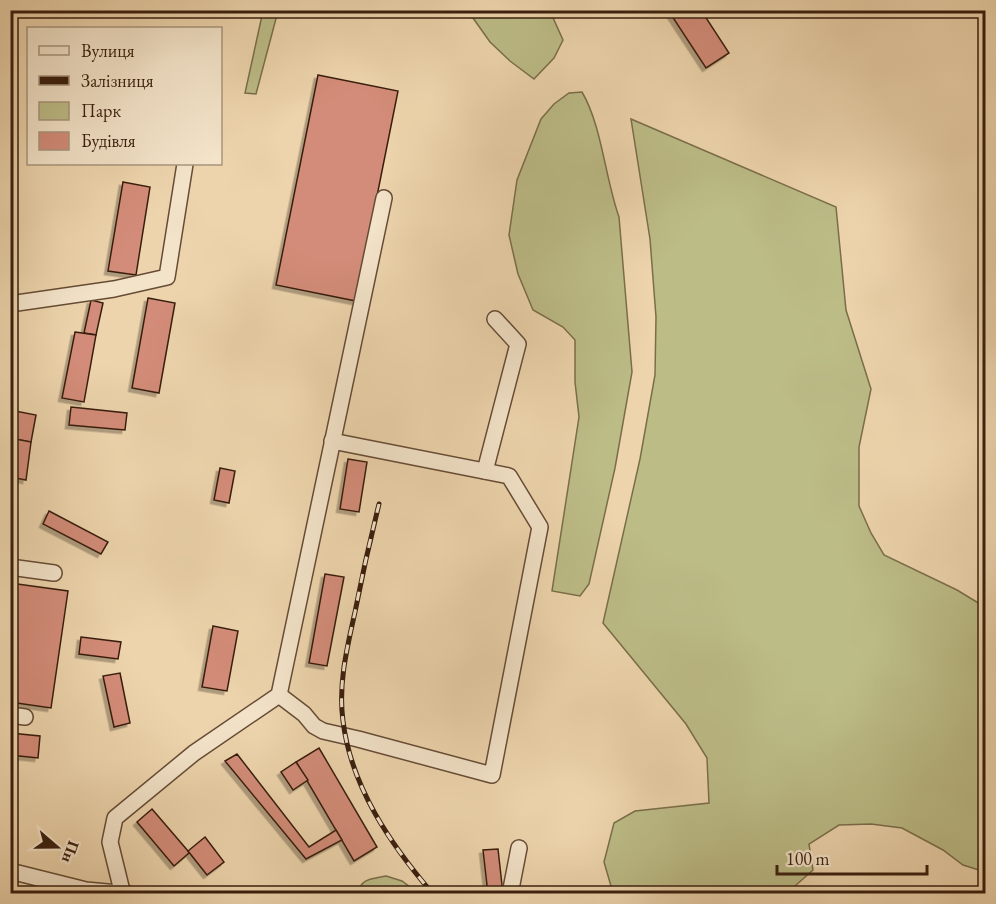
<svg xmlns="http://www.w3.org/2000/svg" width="996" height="904" font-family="'EB Garamond',serif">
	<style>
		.green { fill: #bcbc87; stroke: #7a6e4a; stroke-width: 1.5 }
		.building { fill: #d38c79; stroke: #391f0e; stroke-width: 1.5; filter: url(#shadow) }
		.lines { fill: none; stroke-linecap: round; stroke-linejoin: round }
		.minor-casing { stroke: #664c36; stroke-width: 18 }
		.minor { stroke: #f3e3c9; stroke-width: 15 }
		.rail-casing { stroke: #391f0e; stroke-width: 5 }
		.rail { stroke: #f3e3c9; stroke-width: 3; stroke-dasharray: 9; stroke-linecap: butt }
	</style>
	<defs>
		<filter id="shadow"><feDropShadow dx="-3.5" dy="3.5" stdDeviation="0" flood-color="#0004"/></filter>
	</defs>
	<rect width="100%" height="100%" fill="#edd4ac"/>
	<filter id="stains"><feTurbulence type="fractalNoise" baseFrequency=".00333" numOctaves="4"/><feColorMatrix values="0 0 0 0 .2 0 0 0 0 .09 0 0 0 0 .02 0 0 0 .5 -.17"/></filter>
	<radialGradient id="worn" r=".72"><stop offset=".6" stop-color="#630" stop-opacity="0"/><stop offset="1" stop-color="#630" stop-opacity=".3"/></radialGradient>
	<g class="green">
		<polygon points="263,11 278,11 256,94 245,93"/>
		<polygon points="446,11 550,11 563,40 554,58 534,79 510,61 490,42 473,18"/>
		<path d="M582,92C602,126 605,178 619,217L632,372L615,468L589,584L580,596L552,591L579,417L575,382V340L563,327L533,310L518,274L509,235L517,180L541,119L554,104L569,93Z"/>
		<polygon points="631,119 836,207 846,310 871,389 859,447 859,506 871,533 884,555 957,590 985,607 985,870 982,871 963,865 943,850 902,828 871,824 839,825 809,844 813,870 787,893 613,893 604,862 614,823 635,811 709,803 707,758 686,724 603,623 640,459 655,375 656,317 650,239"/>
		<path d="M386,876L402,881L418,893H358C361,878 372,879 386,876Z"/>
	</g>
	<g class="building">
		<polygon points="668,10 701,10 729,53 706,68"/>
		<polygon points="318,75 398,91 356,301 276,285"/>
		<polygon points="123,182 150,187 136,275 108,271"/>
		<polygon points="148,298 175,303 159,393 132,388"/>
		<polygon points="91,300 103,303 96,335 84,333"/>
		<polygon points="75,332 96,335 84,402 62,398"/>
		<polygon points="71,407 127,413 125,430 69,425"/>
		<polygon points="10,410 36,415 31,442 10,438"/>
		<polygon points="10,438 31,442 26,480 10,477"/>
		<polygon points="348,459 367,462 359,512 340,509"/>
		<polygon points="220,468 235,471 229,503 214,500"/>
		<polygon points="49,511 108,542 101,554 43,524"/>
		<polygon points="325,574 344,577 327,666 309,663"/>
		<polygon points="10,583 68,591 51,708 10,702"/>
		<polygon points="213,626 238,631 227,691 202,687"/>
		<polygon points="81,637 121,642 118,659 79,654"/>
		<polygon points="120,673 130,723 114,727 103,676"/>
		<polygon points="10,733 40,736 38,758 10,755"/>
		<polygon points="319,748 377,847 354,861 296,762"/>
		<polygon points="237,754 309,847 336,830 342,840 306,859 225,761"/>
		<polygon points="296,762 308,780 293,790 281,772"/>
		<polygon points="152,809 188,851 189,853 174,866 137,822"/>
		<polygon points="205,837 224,862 207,875 188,851"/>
		<polygon points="498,849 503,894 488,894 483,850"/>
	</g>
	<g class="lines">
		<defs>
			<g id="minor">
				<polyline points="10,304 114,289 167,277 185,164"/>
				<polyline points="485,471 518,344 495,319"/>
				<polyline points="10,567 54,573"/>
				<polyline points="279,695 304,714 314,726 323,731 358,739 492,775 540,527 509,476 332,441"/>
				<polyline points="10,715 25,717"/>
				<polyline points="10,871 86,890 129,894"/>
				<polyline points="122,891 110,842 115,818 194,753 279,695 384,198"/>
				<polyline points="510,894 519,848"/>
			</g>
		</defs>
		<use href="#minor" class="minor-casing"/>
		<use href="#minor" class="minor"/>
		<defs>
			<path id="rail" d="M379,504C370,540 362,576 355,612C347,648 338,684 343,721C351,787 391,845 433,894"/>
		</defs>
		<use href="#rail" class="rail-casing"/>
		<use href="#rail" class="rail"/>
	</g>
	<rect width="996" height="904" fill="none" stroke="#edd4ac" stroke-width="36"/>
	<rect x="12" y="12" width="972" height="880" fill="none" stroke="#391f0e" stroke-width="3"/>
	<rect x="18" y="18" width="960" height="868" fill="none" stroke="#391f0e" stroke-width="1.5"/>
	<rect x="27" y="27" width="195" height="138" fill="#f3e3c9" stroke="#a9957e" stroke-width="1.5"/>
	<rect x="39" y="46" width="30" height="9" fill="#f3e3c9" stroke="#a9957e" stroke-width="1.5"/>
	<text x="81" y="57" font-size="18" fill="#391f0e">Вулиця</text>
	<rect x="39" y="76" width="30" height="9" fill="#391f0e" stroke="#a9957e" stroke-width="1.5"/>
	<text x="81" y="87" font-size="18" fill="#391f0e">Залізниця</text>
	<rect x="39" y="102" width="30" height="18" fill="#bcbc87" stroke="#a9957e" stroke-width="1.5"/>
	<text x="81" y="117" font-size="18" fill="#391f0e">Парк</text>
	<rect x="39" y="132" width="30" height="18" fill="#d38c79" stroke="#a9957e" stroke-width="1.5"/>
	<text x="81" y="147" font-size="18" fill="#391f0e">Будівля</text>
	<g transform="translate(57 847) rotate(110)" stroke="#f3e3c9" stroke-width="4.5" paint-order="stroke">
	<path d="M0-4.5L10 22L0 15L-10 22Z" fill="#391f0e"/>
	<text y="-9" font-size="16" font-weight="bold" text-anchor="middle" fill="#391f0e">Пн</text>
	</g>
	<path d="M777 865v9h150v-9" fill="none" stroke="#391f0e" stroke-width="3"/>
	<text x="786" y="865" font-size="18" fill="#391f0e" stroke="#f3e3c9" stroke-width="4.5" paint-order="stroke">100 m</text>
	<rect width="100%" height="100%" filter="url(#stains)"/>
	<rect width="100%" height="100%" fill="url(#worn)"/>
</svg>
